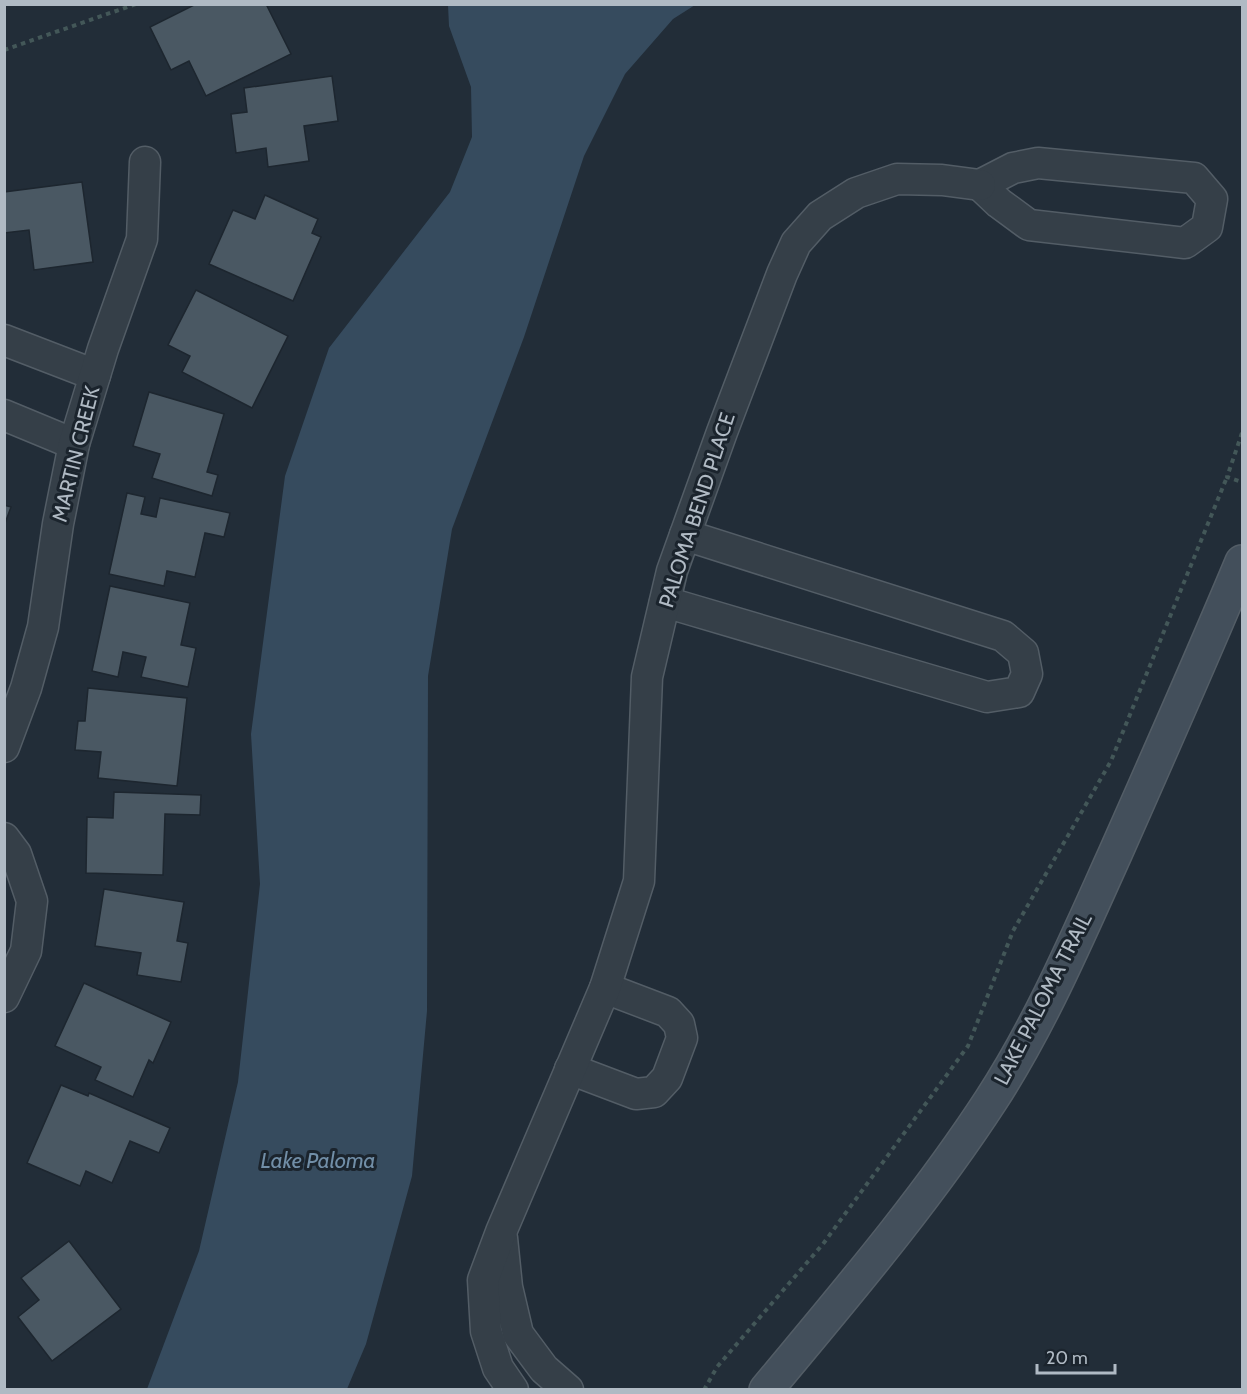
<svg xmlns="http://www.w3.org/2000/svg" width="1247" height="1394" font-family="Cabin,sans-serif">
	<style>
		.water { fill: #364b5e }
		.building { fill: #4a5863; stroke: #1d262f; stroke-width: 1.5 }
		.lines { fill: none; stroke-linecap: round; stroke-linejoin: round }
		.street-casing { stroke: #535d66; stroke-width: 33 }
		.secondary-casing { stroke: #535d66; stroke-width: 36 }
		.path { stroke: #435758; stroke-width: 4; stroke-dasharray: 4.5 4.5; stroke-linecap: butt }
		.street { stroke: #353f48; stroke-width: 30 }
		.secondary { stroke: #434f5b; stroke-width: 33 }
		.labels { text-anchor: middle; stroke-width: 6; stroke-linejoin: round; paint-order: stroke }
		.street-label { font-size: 21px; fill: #b0bac4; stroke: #1b242d }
		.water-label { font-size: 22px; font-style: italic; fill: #718ea7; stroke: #1b242d }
	</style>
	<rect width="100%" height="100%" fill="#222d38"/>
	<polygon class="water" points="448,5 695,5 673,19 625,74 584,156 524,337 452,529 428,676 427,1011 412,1176 366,1344 347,1389 147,1389 199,1251 238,1082 260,884 251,734 285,476 329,348 450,192 472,137 471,87 449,26"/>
	<g class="building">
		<polygon points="196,4 266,4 291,54 206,96 189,61 171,70 150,27"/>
		<polygon points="332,76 338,121 304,126 309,161 268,167 266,148 236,153 231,114 247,112 244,88"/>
		<polygon points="82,182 93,262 34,270 29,230 4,233 4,192"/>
		<polygon points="265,195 318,219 312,233 321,237 293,301 209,264 233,210 255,219"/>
		<polygon points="196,290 288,336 252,408 182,372 190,356 168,345"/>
		<polygon points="149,392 224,414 207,472 218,475 212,496 152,478 160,454 133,446"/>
		<polygon points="127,493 145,497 141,514 156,517 160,498 230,513 224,537 205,533 195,577 167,571 164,586 109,574"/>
		<polygon points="4,505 11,507 4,526"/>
		<polygon points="110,586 190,603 181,645 196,648 188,687 141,677 146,657 123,652 118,677 92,671"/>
		<polygon points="88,688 187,698 177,786 98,778 101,752 75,750 78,721 85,721"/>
		<polygon points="114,792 201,795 200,815 165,814 163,875 86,873 87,817 113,818"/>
		<polygon points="104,889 184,902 177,941 188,943 181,982 137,975 141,953 95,946"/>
		<polygon points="84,983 171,1022 153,1063 149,1060 133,1097 95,1080 101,1067 55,1046"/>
		<polygon points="61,1085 88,1096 89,1093 170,1128 159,1153 130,1141 112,1183 86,1171 80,1186 27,1163"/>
		<polygon points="69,1241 121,1309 52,1361 18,1317 39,1300 21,1278"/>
	</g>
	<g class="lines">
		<defs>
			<g id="street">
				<polygon points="1038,163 1194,178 1212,199 1207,227 1185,243 1029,225 999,203 980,185 1013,168"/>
				<polyline points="4,340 95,375"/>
				<polyline points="4,415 74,444"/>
				<polyline points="665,602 987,697 1019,692 1027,674 1023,653 1003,636 685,535"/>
				<polyline points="4,747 26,688 43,627 58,524 74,444 103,349 142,239 145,162"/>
				<polyline points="4,838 16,854 32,901 26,951 4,997"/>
				<polyline points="570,1069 636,1094 654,1092 667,1078 682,1038 679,1024 668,1012 605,988"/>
				<polyline points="502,1238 507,1287 518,1334 544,1369 568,1390"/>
				<polyline points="513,1390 498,1368 486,1331 483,1280 501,1232 605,988 639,881 647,677 672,571 722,432 782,274 796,243 820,216 856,193 897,179 942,180 980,185"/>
			</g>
			<path id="secondary" d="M766,1390C844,1296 924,1203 991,1100C1041,1023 1077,938 1115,854C1158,757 1201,660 1242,562"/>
		</defs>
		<use href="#street" class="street-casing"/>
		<use href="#secondary" class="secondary-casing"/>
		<g class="path">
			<polyline points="4,50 136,4"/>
			<polyline points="1242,433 1227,477 1242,482"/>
			<polyline points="704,1390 717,1367 823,1244 968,1046 1013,931 1111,761 1227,477"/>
		</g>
		<use href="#street" class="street"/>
		<use href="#secondary" class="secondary"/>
	</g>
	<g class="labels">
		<g class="street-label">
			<text transform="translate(76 454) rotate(-76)" y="7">MARTIN CREEK</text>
			<text transform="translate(697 510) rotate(-72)" y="7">PALOMA BEND PLACE</text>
			<text transform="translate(1043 999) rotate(-63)" y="7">LAKE PALOMA TRAIL</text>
		</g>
		<g class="water-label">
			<text x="318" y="1168">Lake Paloma</text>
		</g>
	</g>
	<rect width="1247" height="1394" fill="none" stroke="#b0bac4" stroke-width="12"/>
	<path d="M1037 1364v9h78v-9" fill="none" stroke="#b0bac4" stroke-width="3"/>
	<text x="1046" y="1364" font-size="18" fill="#b0bac4" stroke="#1b242d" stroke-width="4.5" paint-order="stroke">20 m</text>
</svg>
